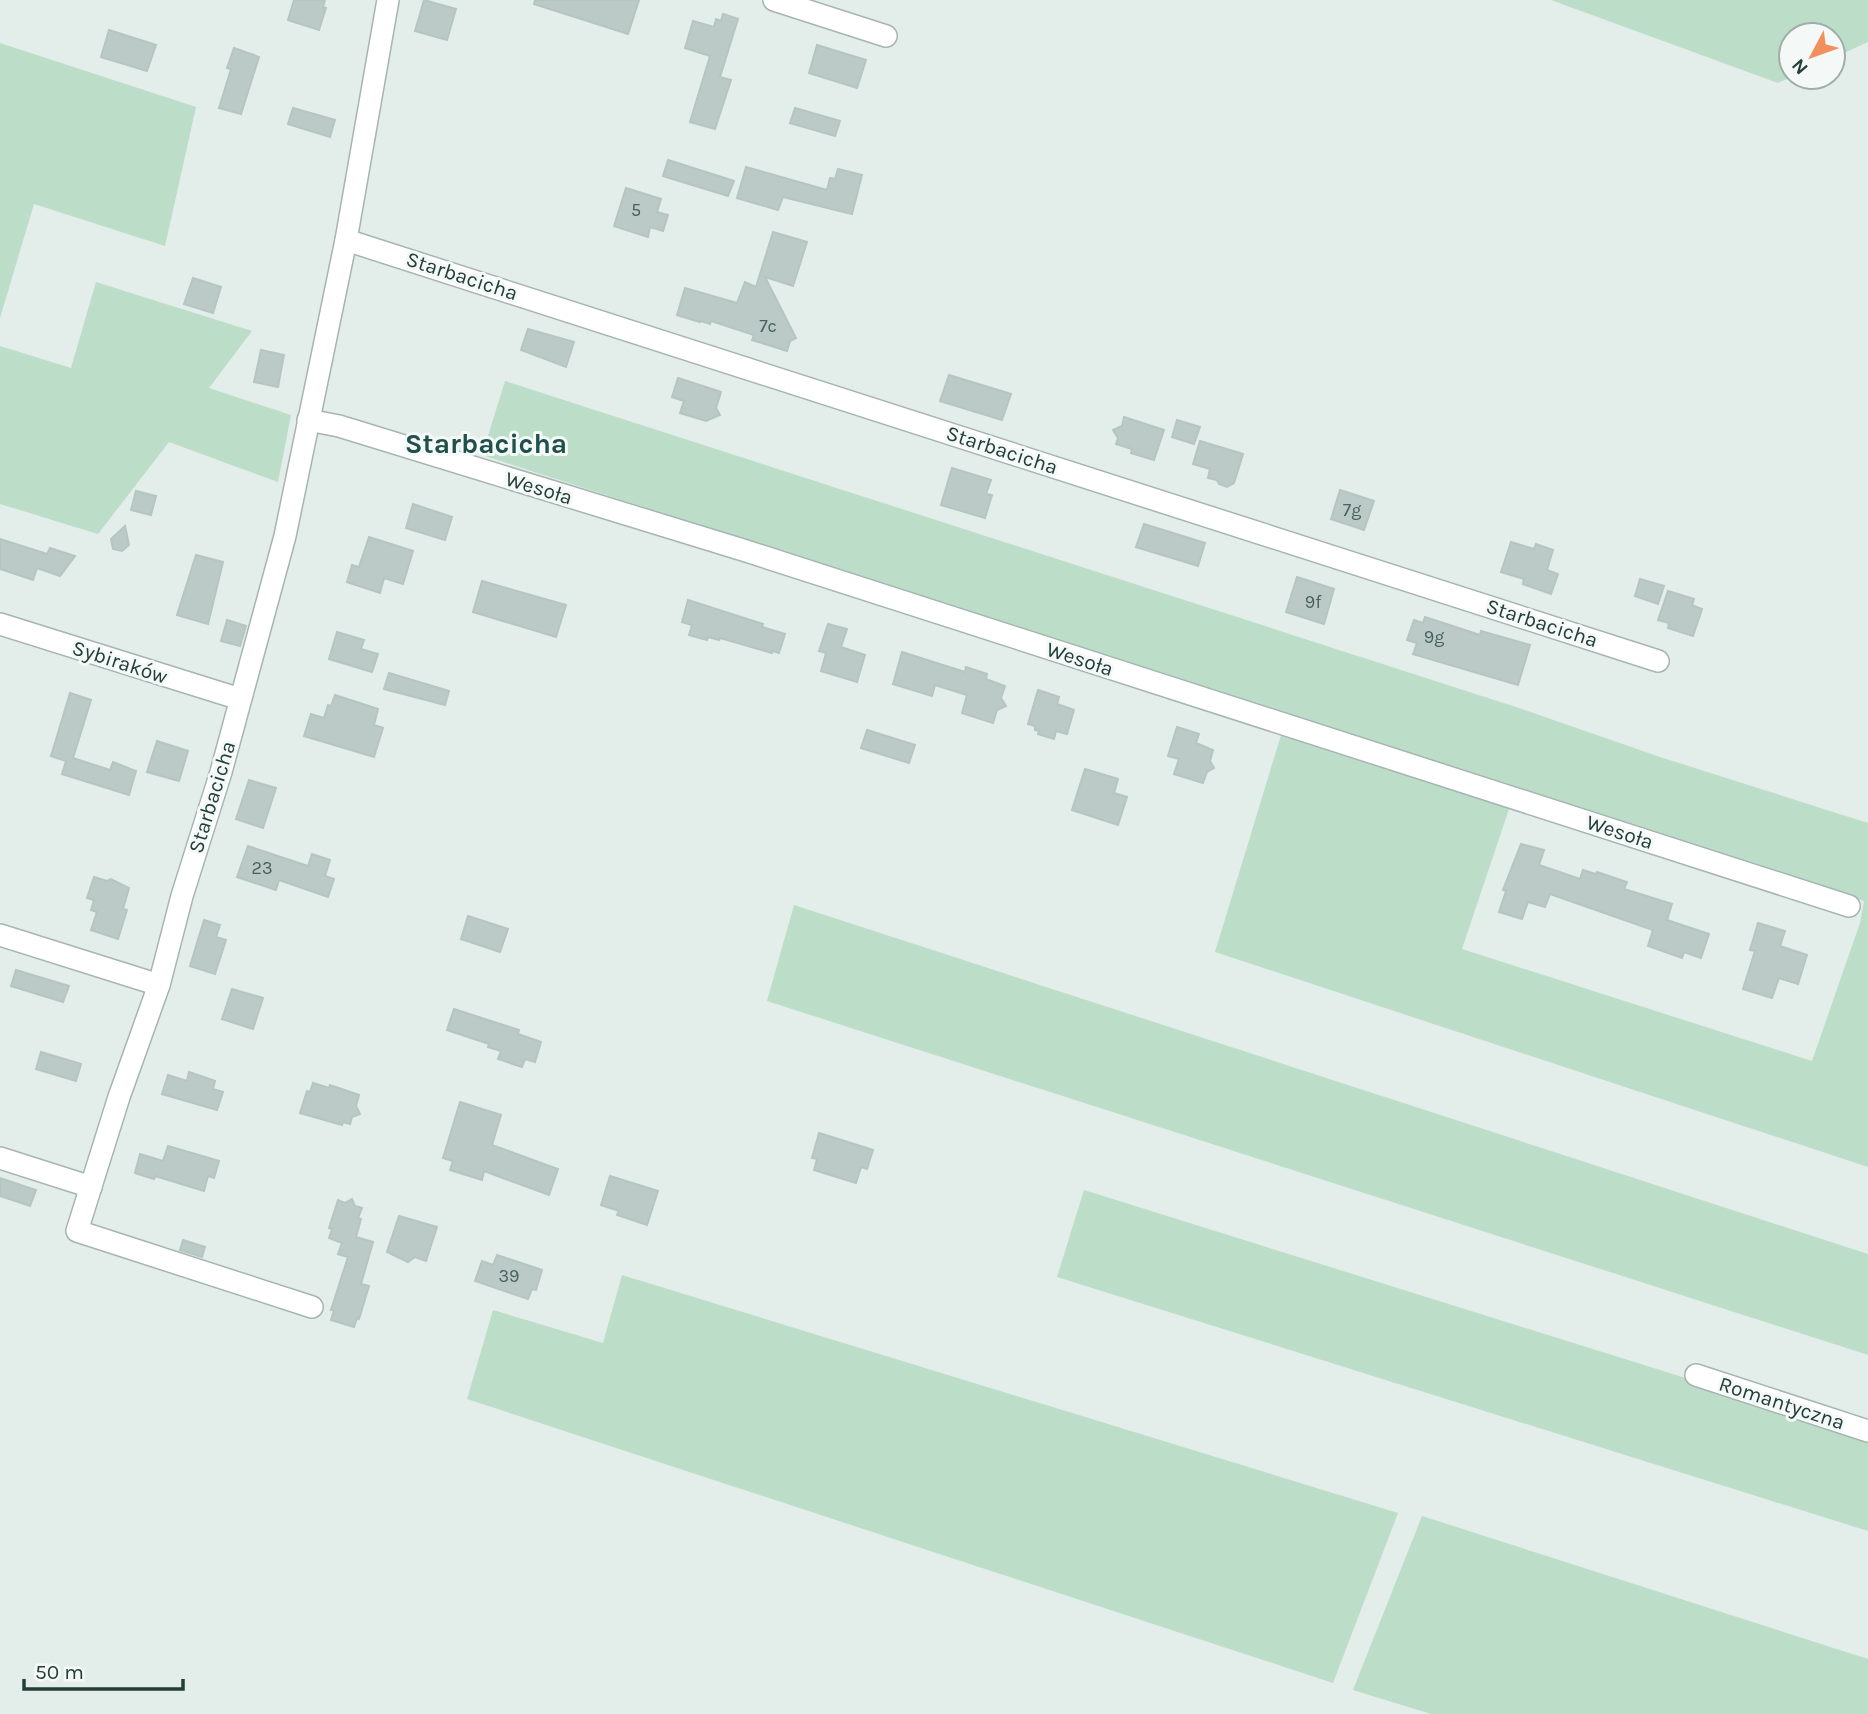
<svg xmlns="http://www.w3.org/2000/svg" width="1868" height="1714" font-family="Karla,sans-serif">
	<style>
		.green { fill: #bcdec8 }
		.building { fill: #bbcac6; stroke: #b5c6c1; stroke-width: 2 }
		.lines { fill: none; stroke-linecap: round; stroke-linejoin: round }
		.street-casing { stroke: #a6b5b1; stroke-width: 24 }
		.street { stroke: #fff; stroke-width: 21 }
		.labels { text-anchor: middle; stroke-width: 6; stroke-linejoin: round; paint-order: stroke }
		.number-label { font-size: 18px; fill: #49615c }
		.street-label { font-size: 21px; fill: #233e39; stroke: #f4f9f7 }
		.district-label { font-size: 28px; font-weight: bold; fill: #1f5049; stroke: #f4f9f7 }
	</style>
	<rect width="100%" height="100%" fill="#e3ede9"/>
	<g class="green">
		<polygon points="1551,0 1868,0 1868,42 1833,58 1833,35 1791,35 1791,77 1778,83"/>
		<polygon points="0,43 196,107 165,246 34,204 0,318"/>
		<polygon points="96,282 252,331 209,388 291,415 278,482 169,442 98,534 0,504 0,346 71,368"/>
		<path d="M505,381L1519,708L1660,757L1868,823V1167L1215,952L1282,732L1510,806L1462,949L1812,1061L1860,923L1864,901C1404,749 943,604 482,455Z"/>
		<polygon points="794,905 1868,1254 1868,1355 767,1001"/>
		<polygon points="1084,1190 1868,1435 1868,1531 1057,1277"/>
		<polygon points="622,1275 1398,1513 1333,1683 467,1399 493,1310 603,1343"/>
		<polygon points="1422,1516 1868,1659 1868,1714 1431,1714 1353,1690"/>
	</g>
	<g class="building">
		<polygon points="294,0 325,0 323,7 326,8 319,30 288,20"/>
		<polygon points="424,0 456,9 447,40 415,31"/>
		<polygon points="535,0 639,0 628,34 534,4"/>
		<polygon points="723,14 738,19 720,77 731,80 715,129 690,122 710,56 685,48 693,21 714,27 716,19 721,21"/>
		<polygon points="109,30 156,45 147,71 101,57"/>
		<polygon points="817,45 866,60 857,88 809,73"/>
		<polygon points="234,48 259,57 241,114 219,108 231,69 227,68"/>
		<polygon points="293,108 335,120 330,137 288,124"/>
		<polygon points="795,108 840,121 835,136 790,123"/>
		<polygon points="668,160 734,181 728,196 663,176"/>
		<polygon points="746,167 827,190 830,178 835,179 838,169 862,175 852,214 783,197 778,210 737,198"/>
		<polygon points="626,188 661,199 657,212 668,215 663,231 650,227 648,237 614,226"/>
		<polygon points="773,232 807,242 793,286 765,277 796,338 790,341 787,351 752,340 754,335 711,321 710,324 701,321 700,322 677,315 685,288 737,303 745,282 756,287"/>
		<polygon points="193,278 221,287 213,313 184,304"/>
		<polygon points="528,329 574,342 566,367 521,350"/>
		<polygon points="261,350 284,355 278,387 254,382"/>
		<polygon points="949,375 1011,394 1002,420 940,401"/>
		<polygon points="678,378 721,392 716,408 720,415 706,421 680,413 684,401 672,397"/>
		<polygon points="1124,417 1164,430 1154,460 1131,453 1132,449 1116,444 1118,438 1113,430 1122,426"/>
		<polygon points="1177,420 1200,427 1194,444 1172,437"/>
		<polygon points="1200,441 1243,454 1234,483 1227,487 1219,484 1217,480 1208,478 1210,469 1193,464"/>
		<polygon points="952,468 991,480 986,494 992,495 985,518 941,505"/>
		<polygon points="1340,490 1374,501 1364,530 1331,519"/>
		<polygon points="136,491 156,496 151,515 131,510"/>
		<polygon points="413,504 452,517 445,540 406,528"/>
		<polygon points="1144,524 1205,543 1198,566 1136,547"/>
		<polygon points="125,526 129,545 122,551 113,549 111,539"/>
		<polygon points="369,537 413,551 403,584 384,578 380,593 347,582 352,565 359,567"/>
		<polygon points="0,539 47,554 50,548 75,556 60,576 37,568 33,580 0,569"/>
		<polygon points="1511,542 1534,549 1536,544 1553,550 1547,570 1558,574 1551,594 1523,584 1524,579 1501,572"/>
		<polygon points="196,555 223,562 208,624 177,615"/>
		<polygon points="1297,577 1334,589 1324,624 1286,612"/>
		<polygon points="1640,579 1664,586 1658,604 1635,596"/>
		<polygon points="482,581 566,605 556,637 473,612"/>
		<polygon points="1668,591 1694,599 1692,605 1702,609 1693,636 1668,628 1669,623 1658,620"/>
		<polygon points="688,600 763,624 762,627 785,634 779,653 773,651 772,653 720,638 719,640 708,637 707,640 689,635 692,625 682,622"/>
		<polygon points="1425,617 1480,635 1481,631 1530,645 1518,685 1413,654 1417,643 1407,640 1414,620 1423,623"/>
		<polygon points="227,620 246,626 240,646 221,641"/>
		<polygon points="828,624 847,629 841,647 865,655 857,682 821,671 826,653 819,651"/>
		<polygon points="337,632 364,640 361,649 378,654 372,672 329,659"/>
		<polygon points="902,652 965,672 966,667 987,674 986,679 1005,686 1001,698 1006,706 997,710 993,723 962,713 967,695 935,685 932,696 893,684"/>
		<polygon points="389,673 449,691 445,705 384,689"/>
		<polygon points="1038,690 1059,697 1057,704 1074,710 1067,734 1056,731 1054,739 1038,734 1039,731 1035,730 1035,726 1028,724"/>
		<polygon points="70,693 91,700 73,758 110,770 113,762 136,771 129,795 62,774 66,761 51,756"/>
		<polygon points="335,695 378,709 374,725 383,728 374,757 304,736 311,714 324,718 328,705 331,706"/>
		<polygon points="1177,727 1199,734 1196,743 1213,750 1210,761 1214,768 1207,772 1203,783 1174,774 1179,759 1168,756"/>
		<polygon points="867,730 915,745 909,763 861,748"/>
		<polygon points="157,741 188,751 179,781 147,772"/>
		<polygon points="1085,769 1118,779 1114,793 1127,797 1118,825 1072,810"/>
		<polygon points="249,780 276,788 263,828 236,819"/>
		<polygon points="1521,844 1544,850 1539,865 1580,879 1583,870 1596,874 1597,872 1627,882 1624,889 1672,904 1667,920 1709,934 1701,958 1684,952 1682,958 1648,946 1653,930 1550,894 1545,907 1528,902 1522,919 1499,912 1506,891 1503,890"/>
		<polygon points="248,846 308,866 312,854 330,860 325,876 334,879 328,897 279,880 276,890 237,877"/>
		<polygon points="94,877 107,881 111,879 129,888 123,909 127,910 118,939 91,930 97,912 91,910 94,900 87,898"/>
		<polygon points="468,916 508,929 500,952 461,939"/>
		<polygon points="204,920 220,925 216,937 226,940 215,974 190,966"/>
		<polygon points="1758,923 1785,931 1780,946 1807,955 1798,984 1779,978 1772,998 1743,989 1755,951 1750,950"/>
		<polygon points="16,970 69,986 63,1002 11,986"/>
		<polygon points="232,989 263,998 253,1029 222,1019"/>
		<polygon points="454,1009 519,1030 518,1034 541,1042 535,1062 525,1059 522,1067 498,1059 501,1051 488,1047 489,1044 447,1030"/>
		<polygon points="41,1052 81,1064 76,1081 36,1069"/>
		<polygon points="189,1072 215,1081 213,1089 223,1092 217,1110 162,1094 168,1075 187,1081"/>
		<polygon points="313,1083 329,1088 330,1085 359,1095 356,1106 360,1114 352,1117 350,1124 343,1122 342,1125 300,1113 307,1091 310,1092"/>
		<polygon points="460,1102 501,1115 492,1145 558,1169 549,1195 484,1171 482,1180 450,1170 453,1161 443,1158"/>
		<polygon points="819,1133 873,1150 867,1169 861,1167 856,1183 814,1170 817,1159 812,1158"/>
		<polygon points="168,1146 219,1161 214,1178 208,1176 204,1191 155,1176 154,1179 135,1173 140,1154 163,1161"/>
		<polygon points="610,1176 658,1191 647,1225 617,1215 619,1211 601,1205"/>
		<polygon points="0,1178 36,1190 30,1206 0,1196"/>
		<polygon points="352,1199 355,1206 362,1208 358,1218 361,1219 356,1237 373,1242 361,1284 369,1286 359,1319 357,1318 354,1327 331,1320 334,1310 331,1310 348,1257 338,1254 342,1243 329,1238 332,1229 329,1228 338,1200 345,1203"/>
		<polygon points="399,1216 437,1227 426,1261 415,1257 408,1262 387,1252"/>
		<polygon points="183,1240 205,1247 202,1257 180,1250"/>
		<polygon points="497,1255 542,1270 536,1290 532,1289 528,1299 475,1281 482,1261 493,1265"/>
	</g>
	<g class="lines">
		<defs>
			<g id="street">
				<polyline points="774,0 886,36"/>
				<polyline points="346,240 1658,661"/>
				<polyline points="308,420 339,426 743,550 1849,906"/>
				<polyline points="0,624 240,699"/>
				<polyline points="0,935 159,985"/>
				<polyline points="0,1158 91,1187"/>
				<polyline points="312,1307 77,1231 119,1097 159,985 182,896 221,772 285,536 346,240 388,0"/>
				<polyline points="1696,1375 1868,1431"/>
			</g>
		</defs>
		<use href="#street" class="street-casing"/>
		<use href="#street" class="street"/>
	</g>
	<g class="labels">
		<g class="number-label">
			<text x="636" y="216">5</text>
			<text x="768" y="332">7c</text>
			<text x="1352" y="516">7g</text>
			<text x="1313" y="608">9f</text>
			<text x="1434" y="643">9g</text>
			<text x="262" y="874">23</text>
			<text x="509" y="1282">39</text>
		</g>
		<g class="street-label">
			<text transform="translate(462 276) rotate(18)" y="7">Starbacicha</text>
			<text transform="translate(1002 450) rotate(18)" y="7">Starbacicha</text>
			<text transform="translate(539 488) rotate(17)" y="7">Wesoła</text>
			<text transform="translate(1542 623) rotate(18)" y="7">Starbacicha</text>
			<text transform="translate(1080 659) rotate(18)" y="7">Wesoła</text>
			<text transform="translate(120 662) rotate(18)" y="7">Sybiraków</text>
			<text transform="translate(212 797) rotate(-73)" y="7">Starbacicha</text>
			<text transform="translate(1620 832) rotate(18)" y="7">Wesoła</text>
			<text transform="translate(1782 1403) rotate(18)" y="7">Romantyczna</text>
		</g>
		<g class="district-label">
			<text x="486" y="453">Starbacicha</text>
		</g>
	</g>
	<g transform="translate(1812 56) rotate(229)"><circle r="33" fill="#f4f9f7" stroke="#a0aeab" stroke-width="2"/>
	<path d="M0-5L12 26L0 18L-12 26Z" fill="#f1905d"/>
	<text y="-10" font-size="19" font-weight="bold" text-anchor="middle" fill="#233e39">N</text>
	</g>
	<path d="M24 1679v10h159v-10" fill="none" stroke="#233e39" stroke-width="3.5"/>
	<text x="35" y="1679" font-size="21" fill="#233e39" stroke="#f4f9f7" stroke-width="5" paint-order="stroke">50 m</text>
</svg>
